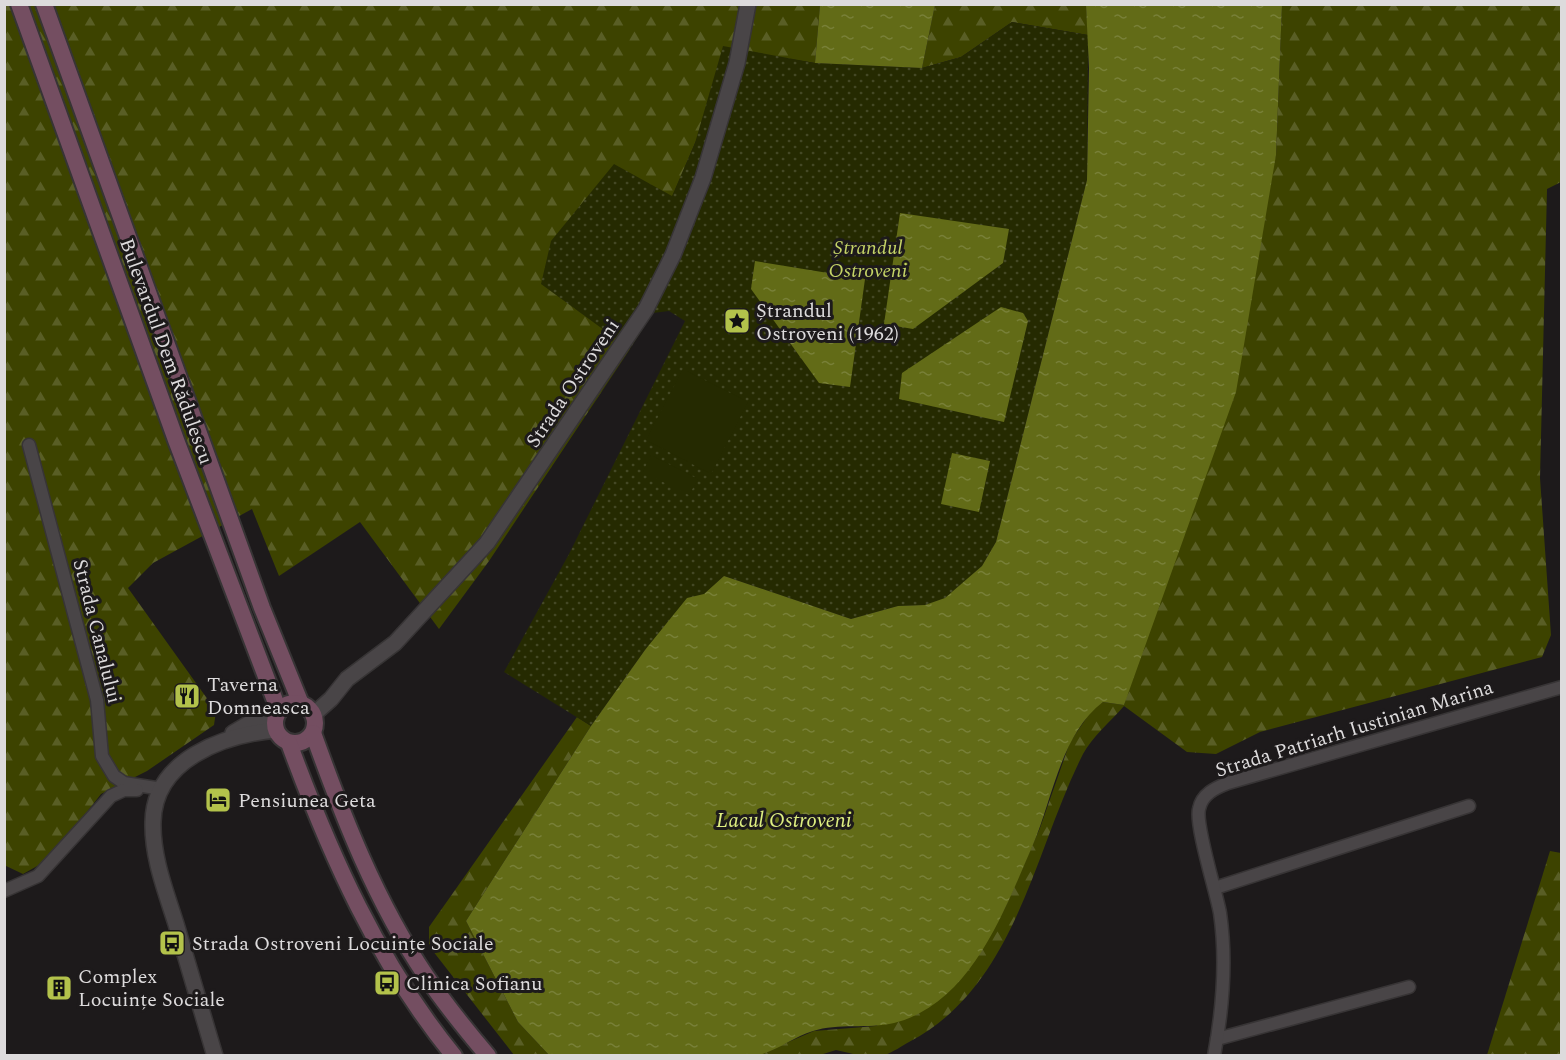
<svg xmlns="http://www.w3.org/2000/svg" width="1566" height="1060" font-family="Spectral,serif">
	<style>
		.forest { fill: url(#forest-firs) }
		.park { fill: url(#park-dots) }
		.pitch { fill: #252a01 }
		.water { fill: url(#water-ripples) }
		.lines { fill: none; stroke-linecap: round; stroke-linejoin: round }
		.minor-casing { stroke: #373435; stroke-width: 15 }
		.tertiary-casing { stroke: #373435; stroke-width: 18 }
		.secondary-casing { stroke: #373435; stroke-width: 20 }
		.minor { stroke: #494547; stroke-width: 12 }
		.tertiary { stroke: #494547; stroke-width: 15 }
		.secondary { stroke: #744e61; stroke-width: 16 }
		.labels { text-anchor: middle; stroke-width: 6; stroke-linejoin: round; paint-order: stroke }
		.park-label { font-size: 20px; font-style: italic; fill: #c5d467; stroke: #1d1a1b }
		.poi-label { font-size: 20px; fill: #dddbdc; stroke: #1d1a1b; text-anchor: start }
		.street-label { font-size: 20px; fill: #dddbdc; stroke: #1d1a1b }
		.water-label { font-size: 21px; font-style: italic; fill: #deee81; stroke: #1d1a1b }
	</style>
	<defs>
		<pattern id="forest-firs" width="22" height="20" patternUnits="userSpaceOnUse" patternTransform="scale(1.5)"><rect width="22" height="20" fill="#3d4300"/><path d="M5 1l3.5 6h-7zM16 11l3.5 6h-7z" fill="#595e25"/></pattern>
		<pattern id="park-dots" width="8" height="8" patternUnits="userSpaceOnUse" patternTransform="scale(1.5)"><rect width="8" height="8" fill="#252a01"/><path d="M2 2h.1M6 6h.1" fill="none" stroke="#444825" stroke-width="1.8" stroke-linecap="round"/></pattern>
		<pattern id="water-ripples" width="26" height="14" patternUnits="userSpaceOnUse" patternTransform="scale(1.5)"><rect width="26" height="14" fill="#626b17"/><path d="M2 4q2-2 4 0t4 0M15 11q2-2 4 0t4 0" fill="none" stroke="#788038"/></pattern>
	</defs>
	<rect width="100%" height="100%" fill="#1d1a1b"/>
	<g class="forest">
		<polygon points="4,5 820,5 815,63 740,51 695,143 614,335 630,349 489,561 439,629 360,522 279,576 252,509 153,563 128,588 216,711 214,725 147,771 101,794 58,849 39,865 23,874 4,865"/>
		<polygon points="935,5 1086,5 1088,35 1012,22 961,57 922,68"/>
		<path d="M1282,5H1561V182L1547,189L1540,478L1551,635L1542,657L1260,732L1216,754L1187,752L1124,706C1111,721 1092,737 1083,754C1033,853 1016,986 909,1042C902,1046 893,1052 885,1055C869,1060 851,1053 836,1050L820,1055L756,1056L814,1031L876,1026L958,981L985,944L1005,908L1040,828L1070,742L1092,710L1103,702L1124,705L1276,155Z"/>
		<polygon points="577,717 591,726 466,921 518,1022 549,1055 514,1055 429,946 429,927"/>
		<polygon points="1550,851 1561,853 1561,1055 1487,1055"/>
	</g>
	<polygon class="park" points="1012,22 1088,35 1087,180 996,542 982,566 945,599 925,605 898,606 851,619 724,576 645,650 591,726 504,672 569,554 685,321 669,311 653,313 630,349 541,284 551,241 614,164 672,196 695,143 723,46 815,63 922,68 961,57"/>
	<g class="pitch">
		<polygon points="683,369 748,402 711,474 646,440"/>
		<polygon points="651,455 698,479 689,495 643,472"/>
	</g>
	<g class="water">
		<polygon points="820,5 935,5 922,68 815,63"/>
		<path d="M1086,5H1282L1276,155L1236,392L1124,705L1103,702C1060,735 1053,799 1032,847C1004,911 971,1004 894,1023C868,1029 838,1023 813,1031C793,1037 774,1053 754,1056C733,1058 711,1056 690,1056C643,1056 596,1056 549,1055L518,1022L466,921L591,726L645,650L687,598L704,594L724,576L851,619L898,606L925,605L945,598L982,566L996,542L1087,180L1089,68Z"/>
		<polygon points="900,213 1009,229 1003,263 913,329 884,324"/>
		<polygon points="755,261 865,279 850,387 819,383 751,289"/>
		<polygon points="1001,307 1023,313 1028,321 1004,422 899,399 902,373"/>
		<polygon points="952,453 990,461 979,512 941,504"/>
	</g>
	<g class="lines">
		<defs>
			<g id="minor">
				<polyline points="29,445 97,700 102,756 114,776 124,783 162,789"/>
				<polyline points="1215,888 1469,806"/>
				<polyline points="4,891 38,876 111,796 124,790 137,790"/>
				<polyline points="1217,1039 1409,987"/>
				<path d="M1214,1056C1223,1008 1227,961 1220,913C1216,891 1195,825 1199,809C1202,794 1215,788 1228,783L1562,687"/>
			</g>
			<g id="tertiary">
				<polyline points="313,715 331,699 347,679 395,643 487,543 646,309 673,255 703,178 737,63 748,4"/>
				<polyline points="233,733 250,723 277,713"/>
				<path d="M215,1056C202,1012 189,968 176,924C166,892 152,857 153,822C154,759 224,735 276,730"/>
			</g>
			<g id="secondary">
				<polyline points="19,4 176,440 279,711"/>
				<polyline points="44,4 262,608 301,704"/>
				<circle cx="295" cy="723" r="20"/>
				<path d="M313,733C343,817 376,902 426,976C445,1004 466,1030 488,1056"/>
				<path d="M289,743C330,855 378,963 454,1056"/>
			</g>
		</defs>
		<use href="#minor" class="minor-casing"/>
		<use href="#tertiary" class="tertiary-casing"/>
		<use href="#secondary" class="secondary-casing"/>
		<use href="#minor" class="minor"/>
		<use href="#tertiary" class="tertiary"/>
		<use href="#secondary" class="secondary"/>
	</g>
	<defs>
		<symbol id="sight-square" viewBox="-11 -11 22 22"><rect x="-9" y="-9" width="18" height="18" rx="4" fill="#b3c24b" stroke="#1d1a1b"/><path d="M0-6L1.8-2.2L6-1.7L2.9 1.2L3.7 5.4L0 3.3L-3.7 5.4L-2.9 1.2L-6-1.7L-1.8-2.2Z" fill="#111"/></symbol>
		<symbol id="restaurant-square" viewBox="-11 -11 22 22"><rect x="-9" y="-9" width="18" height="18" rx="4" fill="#b3c24b" stroke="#1d1a1b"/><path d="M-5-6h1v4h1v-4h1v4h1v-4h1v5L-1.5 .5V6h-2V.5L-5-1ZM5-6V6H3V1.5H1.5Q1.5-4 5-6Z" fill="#111"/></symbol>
		<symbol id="hotel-square" viewBox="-11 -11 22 22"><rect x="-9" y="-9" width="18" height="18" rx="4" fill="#b3c24b" stroke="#1d1a1b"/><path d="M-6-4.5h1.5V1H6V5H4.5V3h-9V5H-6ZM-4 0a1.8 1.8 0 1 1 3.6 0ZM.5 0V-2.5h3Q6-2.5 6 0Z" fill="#111"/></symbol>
		<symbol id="bus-square" viewBox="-11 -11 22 22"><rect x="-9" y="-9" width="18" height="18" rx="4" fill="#b3c24b" stroke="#1d1a1b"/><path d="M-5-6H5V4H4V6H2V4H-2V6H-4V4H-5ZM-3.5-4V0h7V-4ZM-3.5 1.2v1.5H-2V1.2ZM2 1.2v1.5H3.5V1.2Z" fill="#111"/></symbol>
		<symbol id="building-square" viewBox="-11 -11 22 22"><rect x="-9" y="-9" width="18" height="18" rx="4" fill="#b3c24b" stroke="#1d1a1b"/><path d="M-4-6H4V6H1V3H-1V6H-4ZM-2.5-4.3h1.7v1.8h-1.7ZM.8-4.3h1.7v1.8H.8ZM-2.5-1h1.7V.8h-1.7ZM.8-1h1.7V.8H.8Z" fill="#111"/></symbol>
	</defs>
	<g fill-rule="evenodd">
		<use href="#sight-square" x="722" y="306" width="30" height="30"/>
		<use href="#restaurant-square" x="172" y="681" width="30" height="30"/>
		<use href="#hotel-square" x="203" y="785" width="30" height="30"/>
		<use href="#bus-square" x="157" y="928" width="30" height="30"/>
		<use href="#bus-square" x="372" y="968" width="30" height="30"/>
		<use href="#building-square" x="44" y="973" width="30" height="30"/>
	</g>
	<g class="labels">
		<g class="park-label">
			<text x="868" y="254">Ștrandul<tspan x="868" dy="23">Ostroveni</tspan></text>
		</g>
		<g class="poi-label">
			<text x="756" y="317">Ștrandul<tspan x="756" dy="23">Ostroveni (1962)</tspan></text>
			<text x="207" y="691">Taverna<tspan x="207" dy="23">Domneasca</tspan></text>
			<text x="238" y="807">Pensiunea Geta</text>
			<text x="192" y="950">Strada Ostroveni Locuințe Sociale</text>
			<text x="78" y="983">Complex<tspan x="78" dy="23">Locuințe Sociale</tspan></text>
			<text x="406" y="990">Clinica Sofianu</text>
		</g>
		<g class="street-label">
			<text transform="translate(167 351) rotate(70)" y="7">Bulevardul Dem Rădulescu</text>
			<text transform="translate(572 383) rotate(-56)" y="7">Strada Ostroveni</text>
			<text transform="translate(98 631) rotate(76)" y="7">Strada Canalului</text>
			<text transform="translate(1354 728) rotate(-17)" y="7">Strada Patriarh Iustinian Marina</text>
		</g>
		<g class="water-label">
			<text x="784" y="827">Lacul Ostroveni</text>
		</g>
	</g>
	<rect width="1566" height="1060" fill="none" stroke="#dddbdc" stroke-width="12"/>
</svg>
